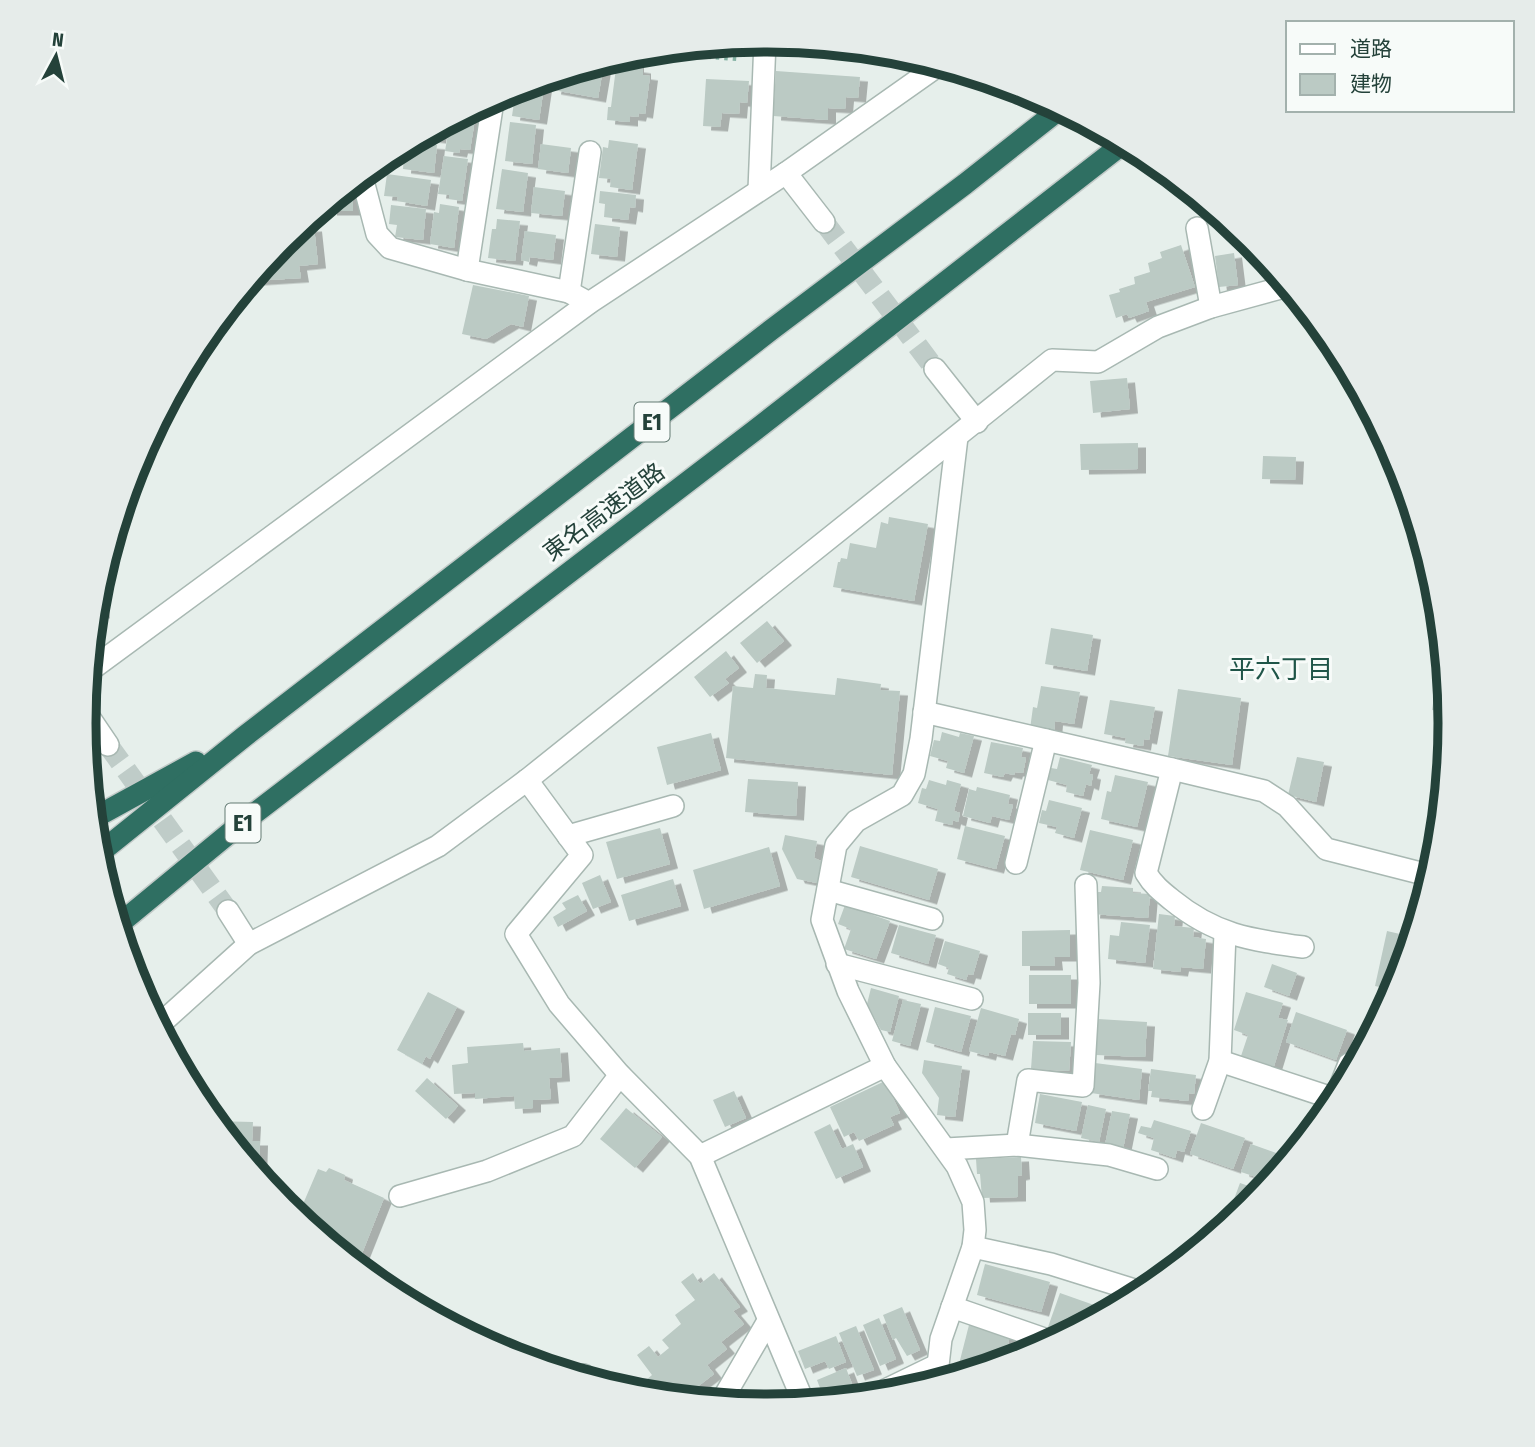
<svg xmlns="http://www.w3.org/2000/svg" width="1535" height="1447" font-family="'Fira Sans Condensed','Noto Sans JP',sans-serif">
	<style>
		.building { fill: #bbcac4; filter: url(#shadow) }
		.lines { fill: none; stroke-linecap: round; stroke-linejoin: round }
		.minor-tunnel { stroke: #bfccc8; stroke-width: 21; stroke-dasharray: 21 10; stroke-linecap: butt }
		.minor-casing { stroke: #a8b8b2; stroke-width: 24 }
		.highway-casing { stroke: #c2cac8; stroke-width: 24 }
		.path { stroke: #86b3a5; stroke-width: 4.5; stroke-dasharray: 3.5 5; stroke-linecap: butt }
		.minor { stroke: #fff; stroke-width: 21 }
		.highway { stroke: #2f6f62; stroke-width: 21 }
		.labels { text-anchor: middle; stroke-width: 6; stroke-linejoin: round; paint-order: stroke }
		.shield { fill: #f7fbf9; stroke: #637a73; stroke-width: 2 }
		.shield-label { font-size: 23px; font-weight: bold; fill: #24423a }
		.street-label { font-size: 24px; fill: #24423a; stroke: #f7fbf9 }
		.neighbourhood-label { font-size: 26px; fill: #1f5548; stroke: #f7fbf9 }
		.rim { fill: none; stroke: #24423a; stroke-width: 9 }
	</style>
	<defs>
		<filter id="shadow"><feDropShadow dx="8" dy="4.5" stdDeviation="0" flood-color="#0004"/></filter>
	</defs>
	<rect width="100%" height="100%" fill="#e6efeb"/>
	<g class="building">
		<polygon points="853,49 897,53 897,55 853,53"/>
		<polygon points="617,60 636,63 636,68 643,69 643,75 650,76 645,114 639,113 638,117 630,116 630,122 607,120 608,107 611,107"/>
		<polygon points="604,63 598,98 553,90 555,78"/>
		<polygon points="776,71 860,77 858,98 846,97 845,109 828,108 828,120 773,116"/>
		<polygon points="706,79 749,81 747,103 740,102 739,114 722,113 720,127 703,126"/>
		<polygon points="545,80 539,120 512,116 516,89"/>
		<polygon points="469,112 476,113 470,150 460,149 459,153 445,151 450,122"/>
		<polygon points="510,122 536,125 532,164 505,161"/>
		<polygon points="440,128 438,139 423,137"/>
		<polygon points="609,140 638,144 632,190 610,187 611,179 599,178 603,147 608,148"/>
		<polygon points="412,143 437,145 434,173 403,169 404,155 399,155 400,149"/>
		<polygon points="541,144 571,148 568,173 538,169"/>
		<polygon points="444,156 468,159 462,201 449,199 449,195 438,194"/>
		<polygon points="502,169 528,173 523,212 496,209"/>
		<polygon points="387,174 431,180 427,206 397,201 398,197 384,196"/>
		<polygon points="534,187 565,191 562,216 531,213"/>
		<polygon points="347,189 347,193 353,193 353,211 329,211 329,203"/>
		<polygon points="600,191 636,195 635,208 630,207 628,220 604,217 605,204 599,203"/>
		<polygon points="440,204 459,207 454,248 430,244 434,212 439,213"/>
		<polygon points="391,205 426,209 423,240 395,237 397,225 389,224"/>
		<polygon points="497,219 520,221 515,261 488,258 492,229 496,229"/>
		<polygon points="595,224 620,227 617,257 591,254"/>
		<polygon points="314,227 318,264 299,266 301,278 254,281 254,278 285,240 299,228"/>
		<polygon points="525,231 556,235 553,260 530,257 529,262 521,260"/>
		<polygon points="1181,245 1195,287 1146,302 1149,311 1129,318 1127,314 1116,318 1109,295 1120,292 1119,289 1135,284 1134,277 1150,272 1148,263 1162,258 1160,252"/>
		<polygon points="1234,253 1238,285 1219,287 1215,256"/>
		<polygon points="473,285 529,296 523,327 511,324 486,339 462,334"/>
		<polygon points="1127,378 1130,409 1093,413 1090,381"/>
		<polygon points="1138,443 1138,469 1081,470 1080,444"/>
		<polygon points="1263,456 1296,457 1295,480 1262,479"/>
		<polygon points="889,517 928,524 914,601 833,587 838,562 840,562 841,558 847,559 850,543 876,548 881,522 888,524"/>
		<polygon points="100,583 102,614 95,614 97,590"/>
		<polygon points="767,621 784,641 757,663 740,643"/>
		<polygon points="1051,628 1093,635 1087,671 1045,664"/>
		<polygon points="726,651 739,668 725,679 729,683 710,697 694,677"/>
		<polygon points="755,674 767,675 766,688 835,695 837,678 881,684 880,690 900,691 892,775 726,758 733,686 753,688"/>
		<polygon points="1041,686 1080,692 1074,724 1055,721 1054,733 1030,729 1033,707 1037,708"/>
		<polygon points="1178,689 1241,698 1232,765 1168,756"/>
		<polygon points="1435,690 1448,691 1450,713 1432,710"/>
		<polygon points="1110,700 1155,707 1149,740 1144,739 1143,746 1125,743 1126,738 1104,734"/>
		<polygon points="942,732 959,737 960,733 974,736 964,773 946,768 948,761 930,756 934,740 940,741"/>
		<polygon points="711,733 721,770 667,785 657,747"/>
		<polygon points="991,742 1023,748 1021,757 1026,758 1023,773 1015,772 1014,775 1005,773 1003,777 984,773"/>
		<polygon points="1060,757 1092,765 1089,774 1093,775 1091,786 1086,784 1083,796 1066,792 1067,785 1048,780 1051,768 1057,769"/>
		<polygon points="1297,757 1324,762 1316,802 1288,795"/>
		<polygon points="1115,775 1148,782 1137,827 1101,819 1107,791 1111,792"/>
		<polygon points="748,779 798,782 796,816 745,812"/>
		<polygon points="929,780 946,785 947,780 961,784 954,811 960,813 958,822 953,820 952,825 935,821 938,809 918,803 922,788 926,789"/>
		<polygon points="977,787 1010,795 1008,804 1013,805 1009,820 992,816 990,823 963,816 969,789 976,791"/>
		<polygon points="1049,800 1082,808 1074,838 1055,833 1057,827 1039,823 1042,810 1046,811"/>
		<polygon points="965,826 1005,836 996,869 957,859"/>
		<polygon points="660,828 670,864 617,879 606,842"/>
		<polygon points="1090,830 1133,840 1123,880 1080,870"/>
		<polygon points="785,835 817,841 814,858 821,861 817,883 797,879 782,849"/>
		<polygon points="860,846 938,869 929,900 851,877"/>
		<polygon points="769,847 780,886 704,909 693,870"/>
		<polygon points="600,875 611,902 593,909 582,883"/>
		<polygon points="673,879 681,906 629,921 621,895"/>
		<polygon points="1102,886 1133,888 1133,893 1150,894 1148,918 1092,914 1094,892 1101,892"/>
		<polygon points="578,895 587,911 558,927 553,917 566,909 562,903"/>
		<polygon points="845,905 890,921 876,959 844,949 851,929 838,924"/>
		<polygon points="1159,914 1175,916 1174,926 1194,928 1193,937 1206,939 1203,969 1181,967 1180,972 1153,969"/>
		<polygon points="1121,922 1150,925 1145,963 1108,959 1110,935 1119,936"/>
		<polygon points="899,925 936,935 928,964 891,953"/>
		<polygon points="1070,930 1070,957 1054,957 1055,966 1022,966 1022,931"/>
		<polygon points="1387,931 1413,937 1396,991 1375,986"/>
		<polygon points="945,941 980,951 973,975 968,974 966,980 947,974 949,968 938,964"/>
		<polygon points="1272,964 1297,973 1289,996 1264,987"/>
		<rect x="1029" y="975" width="42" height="29"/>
		<polygon points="871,988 899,996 890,1032 881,1030 867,1004"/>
		<polygon points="428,992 457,1007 430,1059 426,1056 422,1064 397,1050"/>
		<polygon points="1246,992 1283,1003 1278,1018 1288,1020 1274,1066 1241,1056 1248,1035 1234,1030"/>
		<polygon points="903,1000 921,1004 910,1046 892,1041"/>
		<polygon points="935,1007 971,1016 961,1052 926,1042"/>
		<polygon points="981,1008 1019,1019 1015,1035 1011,1034 1005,1056 989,1052 988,1056 969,1051"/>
		<polygon points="1296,1012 1347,1030 1336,1060 1286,1042"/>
		<rect x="1028" y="1013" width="33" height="22"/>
		<polygon points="1098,1019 1147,1022 1145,1057 1096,1055"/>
		<polygon points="1033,1041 1071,1042 1069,1071 1031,1069"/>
		<polygon points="523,1043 524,1051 560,1048 562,1077 549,1078 551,1099 533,1100 533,1108 515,1109 514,1096 475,1099 475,1093 454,1094 452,1065 468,1063 467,1047"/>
		<polygon points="924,1060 962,1066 955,1117 937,1115 939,1098 922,1073"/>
		<polygon points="1095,1063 1142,1069 1139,1100 1091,1093"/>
		<polygon points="1151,1069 1196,1075 1194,1094 1189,1093 1188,1101 1151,1097 1152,1091 1148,1091"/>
		<polygon points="427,1078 458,1106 446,1119 415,1091"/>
		<polygon points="885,1081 900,1113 890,1117 894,1125 859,1141 854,1132 844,1137 830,1107"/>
		<polygon points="734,1091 746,1118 725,1127 713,1100"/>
		<polygon points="1040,1094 1082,1102 1076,1131 1035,1123"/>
		<polygon points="1088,1105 1106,1109 1099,1142 1081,1138"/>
		<polygon points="626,1108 662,1137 635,1168 600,1139"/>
		<polygon points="1112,1111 1130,1114 1123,1149 1105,1145"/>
		<polygon points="1154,1120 1191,1131 1184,1152 1177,1150 1175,1158 1151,1150 1154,1138 1138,1133 1141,1126 1151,1128"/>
		<polygon points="214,1121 253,1122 252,1141 260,1141 259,1175"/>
		<polygon points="1201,1123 1245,1138 1233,1169 1190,1154"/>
		<polygon points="830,1124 842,1149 853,1144 863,1167 836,1179 814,1132"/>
		<polygon points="1251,1144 1290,1158 1271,1182 1241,1172"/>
		<polygon points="1021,1157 1022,1175 1018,1176 1018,1197 982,1198 980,1174 977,1174 976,1159"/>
		<polygon points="329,1168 345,1175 344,1180 384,1198 357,1266 284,1206 276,1197 287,1196 303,1204 318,1169 326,1172"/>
		<polygon points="1240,1183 1263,1191 1241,1214 1230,1210"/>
		<polygon points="985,1264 1050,1282 1041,1312 977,1295"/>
		<polygon points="693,1273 700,1284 714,1273 740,1307 733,1311 744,1324 721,1342 727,1349 707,1365 714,1374 693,1390 699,1398 696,1400 646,1395 639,1386 652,1375 637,1355 649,1346 658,1357 669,1348 662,1340 681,1324 675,1315 695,1300 681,1282"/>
		<polygon points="1060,1293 1111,1311 1068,1334 1048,1327"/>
		<polygon points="902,1307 920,1350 907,1356 896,1338 893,1340 883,1315"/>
		<polygon points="879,1318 896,1359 880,1366 863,1325"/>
		<polygon points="969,1325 1010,1335 1004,1362 981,1369 959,1364"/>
		<polygon points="856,1326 874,1370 857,1376 839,1333"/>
		<polygon points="836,1336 846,1362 829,1369 825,1361 805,1369 798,1351"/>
		<polygon points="846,1368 855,1392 835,1400 825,1401 817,1380"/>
	</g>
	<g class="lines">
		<g class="minor-tunnel">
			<polyline points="824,222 935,369"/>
			<polyline points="108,745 228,911"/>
		</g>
		<defs>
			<g id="minor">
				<polyline points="786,173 824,222"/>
				<polyline points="362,177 377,234 390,248 467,270 569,292 589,303"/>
				<polyline points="759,190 765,41"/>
				<polyline points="1197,228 1211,307"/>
				<polyline points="467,270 493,101"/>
				<polyline points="569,292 590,152"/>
				<polyline points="935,369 977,422"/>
				<polyline points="89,671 589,303 786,173 939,65"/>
				<polyline points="85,711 108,745"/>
				<path d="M924,712L1172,769L1146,873C1153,885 1162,892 1172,900C1215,935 1250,940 1303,947"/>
				<polyline points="1172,769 1264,791 1287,806 1326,849 1432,876"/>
				<polyline points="527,780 582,855 516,934 559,1004 620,1075 700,1156 804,1403"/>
				<polyline points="568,836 673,806"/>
				<polyline points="1016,863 1046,740"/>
				<polyline points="828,890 932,919"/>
				<polyline points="228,911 249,944"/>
				<polyline points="837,964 972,999"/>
				<polyline points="158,1026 249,944 438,846 527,780 1052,360 1098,362 1158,327 1211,307 1288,286"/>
				<polyline points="1220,1061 1335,1099"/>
				<polyline points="1332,1107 1349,1064"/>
				<polyline points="1203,1109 1220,1061 1225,933"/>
				<polyline points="1017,1145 1028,1080 1083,1086 1089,983 1086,885"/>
				<polyline points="946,1149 1017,1145 1109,1155 1157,1169"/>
				<polyline points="700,1156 885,1066"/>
				<polyline points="400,1196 487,1171 573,1136 620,1075"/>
				<polyline points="973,1247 1051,1264 1144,1293"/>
				<polyline points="952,1307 1053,1342"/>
				<polyline points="580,1377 584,1375 589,1380"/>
				<polyline points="936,1383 941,1339 973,1247 975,1230 973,1202 957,1166 885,1066 848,991 822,920 836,845 856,821 902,795 914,774 921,739 957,437"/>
				<polyline points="871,1397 937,1365"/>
				<polyline points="721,1402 768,1321"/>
			</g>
			<g id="highway">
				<polyline points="94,818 196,762"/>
				<polyline points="97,855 245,736 771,330 965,184 1060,109"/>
				<polyline points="118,925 238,826 754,431 1124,143"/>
			</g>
		</defs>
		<use href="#minor" class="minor-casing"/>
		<use href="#highway" class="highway-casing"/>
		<polyline class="path" points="648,52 738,59"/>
		<use href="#minor" class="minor"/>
		<use href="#highway" class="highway"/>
	</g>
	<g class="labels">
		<g class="shield">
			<rect x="634.5" y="402.5" width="35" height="39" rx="5"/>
			<rect x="225.5" y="803.5" width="35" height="39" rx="5"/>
		</g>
		<g class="shield-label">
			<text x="652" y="430">E1</text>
			<text x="243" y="831">E1</text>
		</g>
		<g class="street-label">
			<text transform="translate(604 512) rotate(-37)" y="8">東名高速道路</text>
		</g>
		<g class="neighbourhood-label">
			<text x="1281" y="678">平六丁目</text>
		</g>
	</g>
	<path d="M0 0H1535V1447H0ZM96 723a671 671 0 1 1 1342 0a671 671 0 1 1-1342 0Z" fill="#e6ecea" fill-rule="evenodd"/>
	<path class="rim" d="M96 723a671 671 0 1 1 1342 0a671 671 0 1 1-1342 0Z"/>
	<rect x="1286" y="21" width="228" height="91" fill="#f7fbf9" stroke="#a3b1ad" stroke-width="2"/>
	<rect x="1300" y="44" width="35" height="10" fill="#ffffff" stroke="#a3b1ad" stroke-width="2"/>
	<text x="1350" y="56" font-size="21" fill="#24423a">道路</text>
	<rect x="1300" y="74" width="35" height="21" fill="#bbcac4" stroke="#a3b1ad" stroke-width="2"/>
	<text x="1350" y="91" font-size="21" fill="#24423a">建物</text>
	<g transform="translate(56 56) rotate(7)" stroke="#f7fbf9" stroke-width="5" paint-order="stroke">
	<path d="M0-5L12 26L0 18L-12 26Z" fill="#24423a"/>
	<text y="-10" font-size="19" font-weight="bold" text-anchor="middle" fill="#24423a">N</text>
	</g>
</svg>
